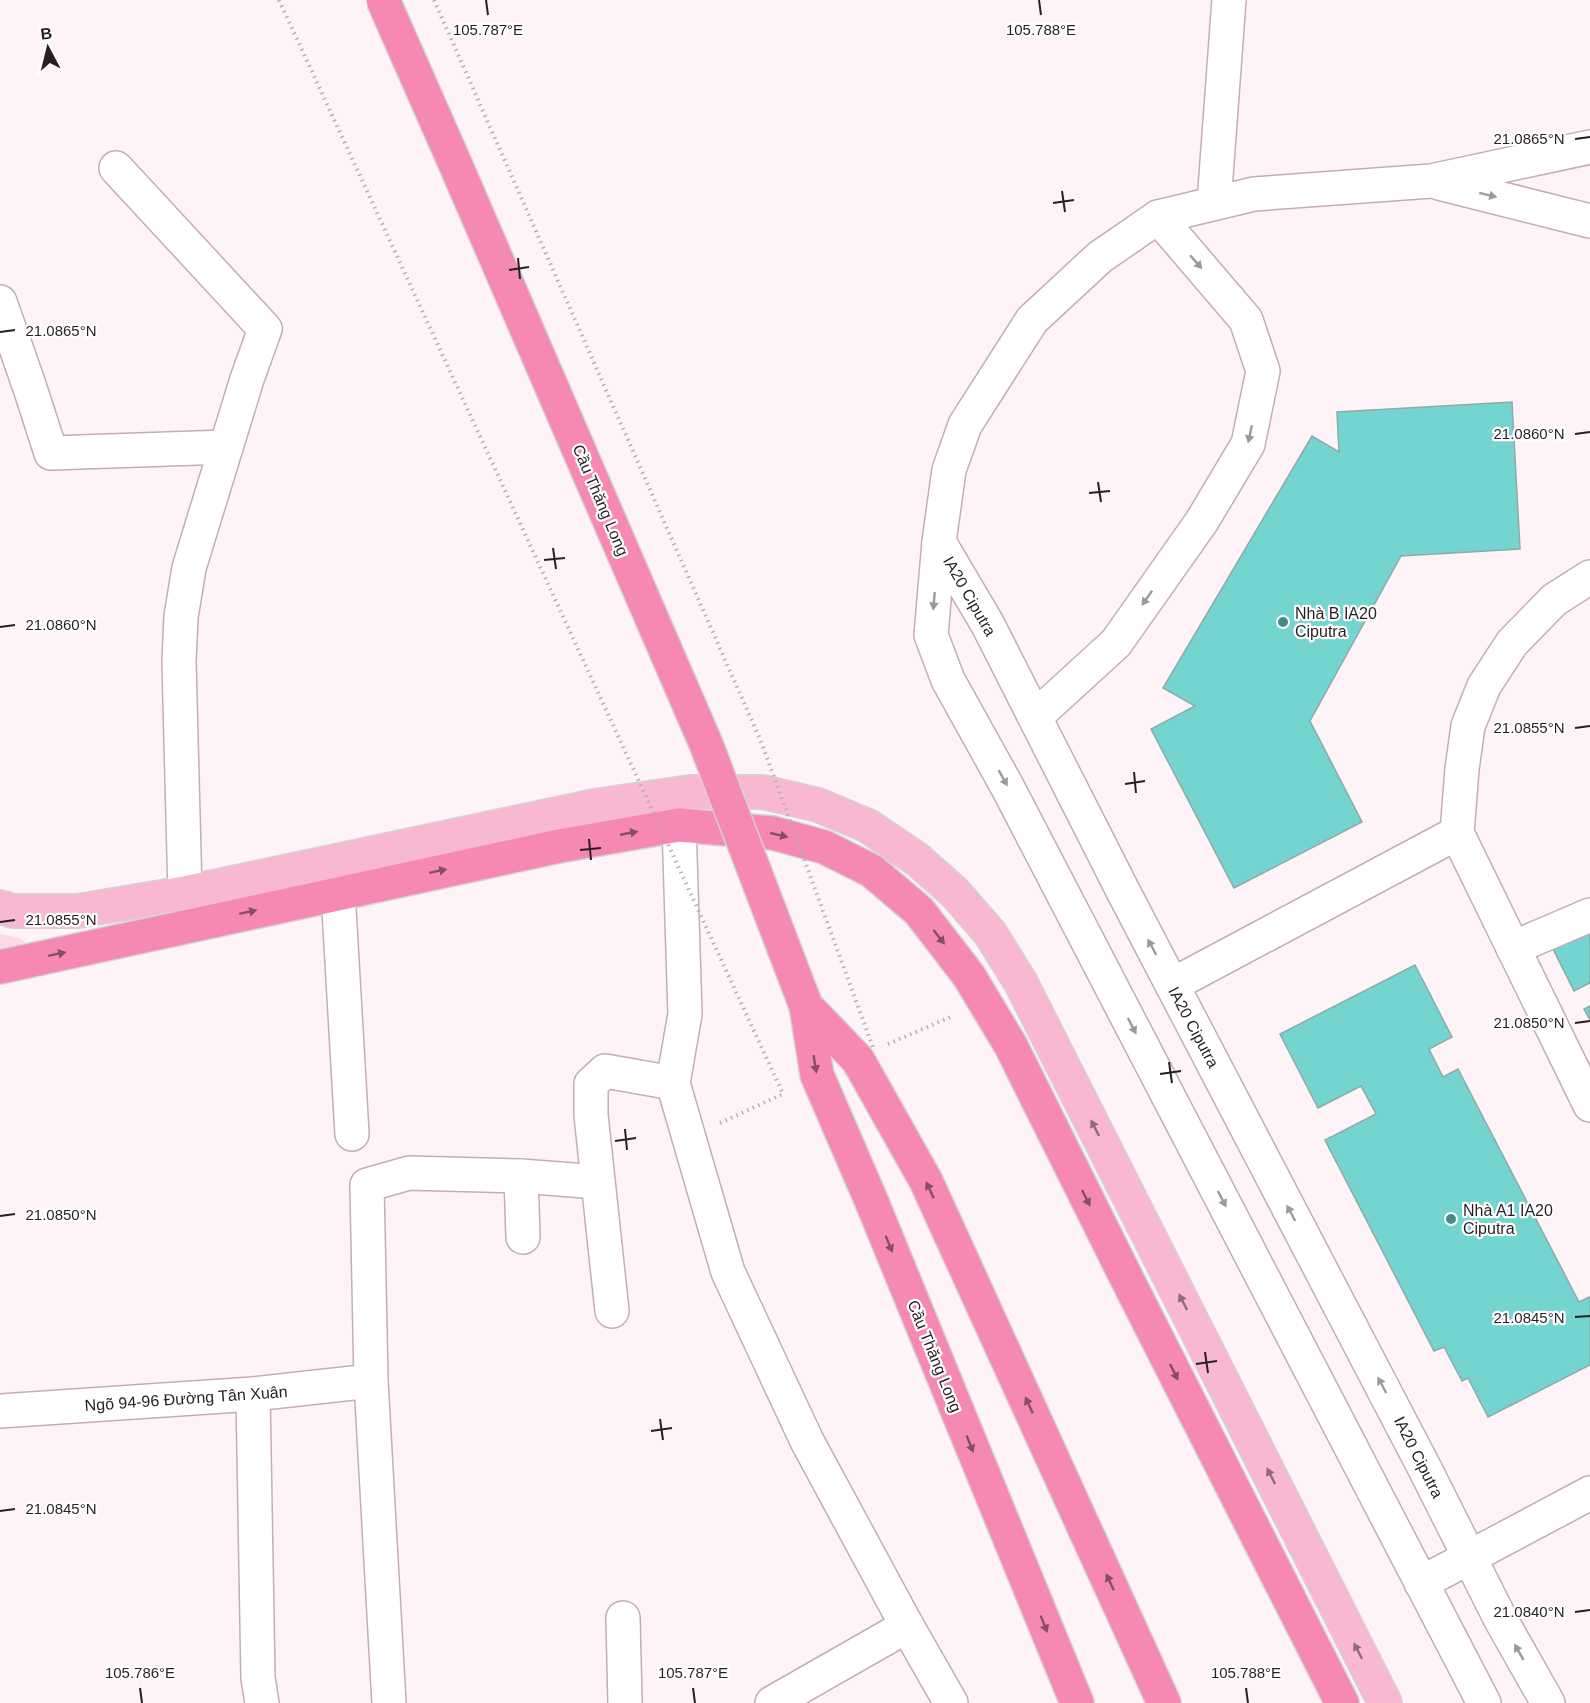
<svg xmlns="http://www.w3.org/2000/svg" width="1590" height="1703" font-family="Helvetica,sans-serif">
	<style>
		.green { fill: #fdd9e5 }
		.building { fill: #74d4cf; stroke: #8faaa8; stroke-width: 1.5 }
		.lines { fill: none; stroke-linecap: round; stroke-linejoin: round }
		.minor-casing { stroke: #c6adb5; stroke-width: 36 }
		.major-casing { stroke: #d4d2d3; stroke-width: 36 }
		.highway-casing { stroke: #d4d2d3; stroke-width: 36 }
		.path { stroke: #b9afb3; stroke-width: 4; stroke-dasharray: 1.5 4.5; stroke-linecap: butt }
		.minor { stroke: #fff; stroke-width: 33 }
		.major { stroke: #f9b8d1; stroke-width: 33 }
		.highway { stroke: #f589b3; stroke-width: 33 }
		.highway-bridge-casing { stroke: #d4d2d3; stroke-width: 36; stroke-linecap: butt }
		.path-bridge { stroke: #b9afb3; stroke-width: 4; stroke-dasharray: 1.5 4.5; stroke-linecap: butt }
		.highway-bridge { stroke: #f589b3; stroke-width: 33 }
		.oneway { fill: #9e9a9c }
		.oneway2 { fill: #844f63 }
		.oneway3 { fill: #906c7a }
		.ticks { fill: none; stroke: #281f22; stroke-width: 2 }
		.poi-dot { fill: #438b87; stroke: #fff; stroke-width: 2 }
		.labels { text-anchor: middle; stroke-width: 4.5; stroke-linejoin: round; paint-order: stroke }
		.street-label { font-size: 16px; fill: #281f22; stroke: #fff }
		.poi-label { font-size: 16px; fill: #281f22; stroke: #fff; text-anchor: start }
		.ticks-label { font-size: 15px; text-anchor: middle; fill: #281f22; stroke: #fff; stroke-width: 4.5; stroke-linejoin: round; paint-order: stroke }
	</style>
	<rect width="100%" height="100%" fill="#fef3f7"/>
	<polygon class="green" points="0,934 19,938 25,942 21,945 0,949"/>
	<g class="building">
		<polygon points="1512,402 1520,549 1401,556 1310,721 1362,822 1234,888 1151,729 1195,706 1163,688 1312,436 1339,452 1337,412"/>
		<polygon points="1590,928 1590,983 1574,991 1552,947"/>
		<polygon points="1415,965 1452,1037 1429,1049 1443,1077 1458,1069 1579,1302 1589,1297 1590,1299 1590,1365 1488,1417 1468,1378 1462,1381 1444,1347 1434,1351 1325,1140 1376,1114 1361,1086 1318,1108 1280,1034"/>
		<polygon points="1590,1006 1590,1020 1584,1009"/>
	</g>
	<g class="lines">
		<defs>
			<g id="minor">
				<polyline points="116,168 265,329 247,379 189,568 181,617 179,662 185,893"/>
				<polyline points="1439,183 1590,221"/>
				<polyline points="1214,203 1229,0"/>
				<polyline points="0,302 30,388 51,453 226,447"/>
				<polyline points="939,542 988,625 1124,893 1425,1469 1501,1620 1548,1703"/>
				<polyline points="1590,577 1554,600 1512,643 1484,686 1468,726 1462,769 1457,833 1590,1105"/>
				<polyline points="1035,717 1116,643 1202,521 1248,444 1263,371 1246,320 1158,217"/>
				<polyline points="679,825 685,1014 673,1083 728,1272 807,1441 907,1626 951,1703"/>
				<polyline points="338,892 352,1134"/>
				<polyline points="1513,948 1590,915"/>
				<polyline points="1172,985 1457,833"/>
				<polyline points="521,1176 523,1237"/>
				<polyline points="612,1311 591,1115 591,1084 605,1071 673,1083"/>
				<polyline points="253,1394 258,1678 262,1703"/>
				<polyline points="0,1411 253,1394 371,1381"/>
				<polyline points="1421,1583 1590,1493"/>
				<polyline points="623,1618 625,1703"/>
				<polyline points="389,1703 371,1381 367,1185 409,1173 521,1176 598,1182"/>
				<polyline points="772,1703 907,1626"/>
				<polyline points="1484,1703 1008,788 948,680 931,635 939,542 949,470 965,425 1032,320 1100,257 1158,217 1254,194 1431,181 1590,147"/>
			</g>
			<polyline id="major" points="0,907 13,911 78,911 185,893 594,806 690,792 763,792 818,805 868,826 918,860 955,893 990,933 1021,983 1385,1703"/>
			<g id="highway">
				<polyline points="0,967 559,846 679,825 773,833 824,847 872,871 919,911 969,976 1011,1046 1127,1279 1342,1703"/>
				<polyline points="806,1006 858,1060 926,1181 1164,1703"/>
				<polyline points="806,1006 817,1075 871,1200 1077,1703"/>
			</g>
		</defs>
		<use href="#minor" class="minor-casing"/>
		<use href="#major" class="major-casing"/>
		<use href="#highway" class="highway-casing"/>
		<g class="path">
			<polyline points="888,1044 953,1016"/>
			<polyline points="720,1123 783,1094"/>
		</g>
		<use href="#minor" class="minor"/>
		<use href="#major" class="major"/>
		<use href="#highway" class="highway"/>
		<defs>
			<polyline id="highway-bridge" points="383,0 457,168 706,744 806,1006"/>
		</defs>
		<use href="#highway-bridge" class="highway-bridge-casing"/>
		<g class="path-bridge">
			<polyline points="279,0 783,1094"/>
			<polyline points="434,0 760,739 874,1050"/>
		</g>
		<use href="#highway-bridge" class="highway-bridge"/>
	</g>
	<defs><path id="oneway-solid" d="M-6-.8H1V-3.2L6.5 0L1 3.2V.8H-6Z" transform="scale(1.5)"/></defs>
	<g class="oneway">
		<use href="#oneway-solid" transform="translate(1488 195) rotate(14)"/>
		<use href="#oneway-solid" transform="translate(1196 262) rotate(49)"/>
		<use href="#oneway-solid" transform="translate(1250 434) rotate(102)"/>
		<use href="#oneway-solid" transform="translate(1147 598) rotate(125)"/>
		<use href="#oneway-solid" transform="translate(934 601) rotate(95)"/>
		<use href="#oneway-solid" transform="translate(1003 778) rotate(61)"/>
		<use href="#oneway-solid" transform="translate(1152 947) rotate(-118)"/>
		<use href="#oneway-solid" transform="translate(1132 1026) rotate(63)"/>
		<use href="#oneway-solid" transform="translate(1222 1199) rotate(63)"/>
		<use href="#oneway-solid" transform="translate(1291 1213) rotate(-118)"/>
		<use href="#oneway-solid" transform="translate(1382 1385) rotate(-118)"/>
		<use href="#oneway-solid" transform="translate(1519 1652) rotate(-120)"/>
	</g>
	<g class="oneway2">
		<use href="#oneway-solid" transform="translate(629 833) rotate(-11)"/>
		<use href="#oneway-solid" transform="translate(779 835) rotate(13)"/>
		<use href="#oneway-solid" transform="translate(438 871) rotate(-12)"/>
		<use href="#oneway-solid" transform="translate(248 912) rotate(-12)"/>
		<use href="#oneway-solid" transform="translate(939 937) rotate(52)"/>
		<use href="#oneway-solid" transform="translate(57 954) rotate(-12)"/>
		<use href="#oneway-solid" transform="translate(815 1064) rotate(81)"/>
		<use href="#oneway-solid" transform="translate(930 1190) rotate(-115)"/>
		<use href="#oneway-solid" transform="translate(1086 1198) rotate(64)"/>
		<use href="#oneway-solid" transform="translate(889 1244) rotate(68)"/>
		<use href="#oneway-solid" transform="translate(1174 1372) rotate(63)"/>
		<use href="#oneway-solid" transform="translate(1029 1405) rotate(-115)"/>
		<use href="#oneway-solid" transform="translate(970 1444) rotate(68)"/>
		<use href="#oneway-solid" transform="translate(1110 1582) rotate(-115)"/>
		<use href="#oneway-solid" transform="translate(1044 1624) rotate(68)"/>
	</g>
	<g class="oneway3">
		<use href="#oneway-solid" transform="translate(1095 1128) rotate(-117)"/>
		<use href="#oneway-solid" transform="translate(1183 1302) rotate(-117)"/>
		<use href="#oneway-solid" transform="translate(1271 1476) rotate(-117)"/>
		<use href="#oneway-solid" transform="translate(1358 1651) rotate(-117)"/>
	</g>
	<path class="ticks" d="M486,0L488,15M1039,0L1041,15M1575,139L1590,137M1062,191L1065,212M1053,203L1074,200M518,258L520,279M509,270L529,267M0,332L15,330M1575,434L1590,432M1098,482L1101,502M1089,493L1110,491M553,548L556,569M544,560L565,558M0,627L15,625M1575,728L1590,726M1134,772L1136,793M1125,784L1145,781M589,839L591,860M580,850L601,848M0,922L15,920M1575,1023L1590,1021M1169,1062L1172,1083M1160,1074L1181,1071M625,1129L627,1150M615,1141L636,1138M0,1216L15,1214M1575,1317L1590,1316M1205,1352L1208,1373M1196,1364L1217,1361M660,1419L663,1440M651,1431L672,1428M0,1511L15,1509M1575,1612L1590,1610M140,1688L142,1703M693,1688L695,1703M1246,1688L1248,1703"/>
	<g class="poi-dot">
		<circle cx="1283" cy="622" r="6"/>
		<circle cx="1451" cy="1219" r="6"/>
	</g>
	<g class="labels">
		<g class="street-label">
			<text transform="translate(601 500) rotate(67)" y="6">Cầu Thăng Long</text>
			<text transform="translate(970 596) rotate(60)" y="6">IA20 Ciputra</text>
			<text transform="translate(1194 1027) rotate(62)" y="6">IA20 Ciputra</text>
			<text transform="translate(935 1356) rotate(68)" y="6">Cầu Thăng Long</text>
			<text transform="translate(186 1398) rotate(-4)" y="6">Ngõ 94-96 Đường Tân Xuân</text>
			<text transform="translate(1419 1457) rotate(63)" y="6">IA20 Ciputra</text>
		</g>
		<g class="poi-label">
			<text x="1295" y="619">Nhà B IA20<tspan x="1295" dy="18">Ciputra</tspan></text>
			<text x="1463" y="1216">Nhà A1 IA20<tspan x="1463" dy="18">Ciputra</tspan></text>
		</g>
	</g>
	<g class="ticks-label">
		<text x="488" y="35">105.787°E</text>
		<text x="1041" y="35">105.788°E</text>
		<text x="1529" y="144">21.0865°N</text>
		<text x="61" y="336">21.0865°N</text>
		<text x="1529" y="439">21.0860°N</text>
		<text x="61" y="630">21.0860°N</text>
		<text x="1529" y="733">21.0855°N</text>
		<text x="61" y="925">21.0855°N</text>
		<text x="1529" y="1028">21.0850°N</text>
		<text x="61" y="1220">21.0850°N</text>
		<text x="1529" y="1323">21.0845°N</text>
		<text x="61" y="1514">21.0845°N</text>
		<text x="1529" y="1617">21.0840°N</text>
		<text x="140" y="1678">105.786°E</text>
		<text x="693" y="1678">105.787°E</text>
		<text x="1246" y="1678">105.788°E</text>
	</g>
	<g transform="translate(48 48) rotate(353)" stroke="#ffffff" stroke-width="4.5" paint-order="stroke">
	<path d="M0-4.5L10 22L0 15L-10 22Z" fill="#281f22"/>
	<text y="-9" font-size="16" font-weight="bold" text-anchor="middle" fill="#281f22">B</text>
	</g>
</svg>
